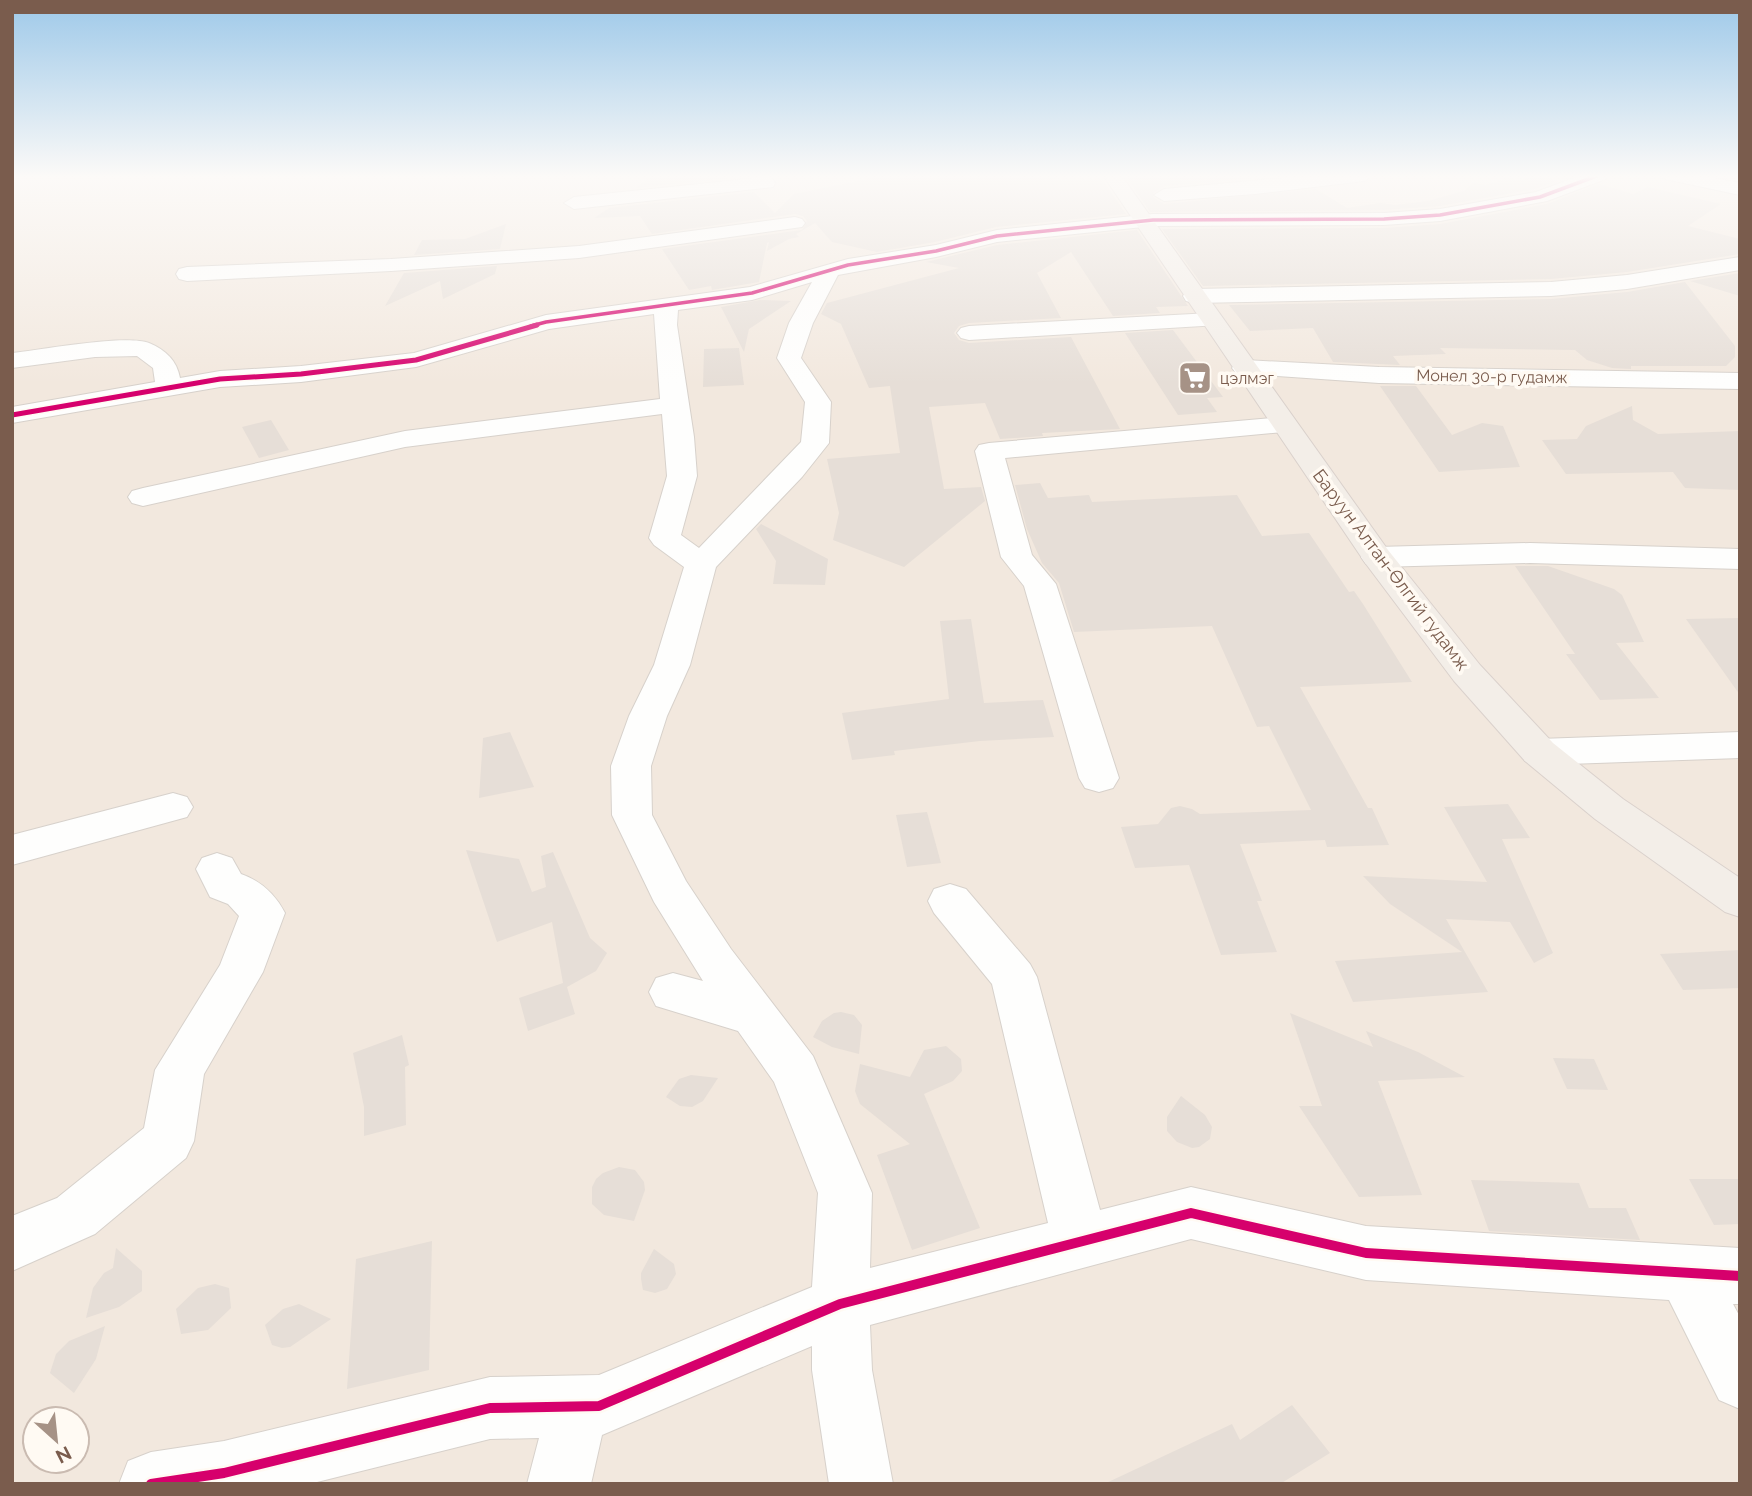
<svg xmlns="http://www.w3.org/2000/svg" width="1752" height="1496" font-family="Raleway,sans-serif">
	<style>
		.residential { fill: #f2e8de; fill-rule: evenodd }
		.building { fill: #e6ded7 }
		.lines { fill: none; stroke-linecap: round; stroke-linejoin: round }
		.minor-casing { stroke: #d7d1cb; stroke-width: 2 }
		.major-casing { stroke: #dad1cc; stroke-width: 2 }
		.minor { fill: #fefefd; fill-rule: evenodd }
		.major { fill: #f3eee8; fill-rule: evenodd }
		.cycleway-far2-casing { stroke: #fffaf3; stroke-width: 6 }
		.cycleway-far1-casing { stroke: #fffaf3; stroke-width: 8 }
		.cycleway-casing { stroke: #fffaf3; stroke-width: 15 }
		.cycleway-far2 { stroke: #d6006c; stroke-width: 3.5 }
		.cycleway-far1 { stroke: #d6006c; stroke-width: 5 }
		.cycleway { stroke: #d6006c; stroke-width: 10 }
		.labels { text-anchor: middle; stroke-width: 7; stroke-linejoin: round; paint-order: stroke }
		.far-street-label { font-size: 16px; fill: #7a5c4d; stroke: #fffaf3 }
		.far-poi-label { font-size: 16px; fill: #7a5c4d; stroke: #fffaf3; text-anchor: start }
		.street-label { font-size: 18px; fill: #7a5c4d; stroke: #fffaf3 }
	</style>
	<rect width="100%" height="100%" fill="#f9f5f0"/>
	<path class="residential" d="M12,175H1740V1484H12ZM35,1419H77V1461H35Z"/>
	<g class="building">
		<polygon points="653,175 737,175 739,177 636,188"/>
		<polygon points="887,175 1048,175 1057,180 1102,179 1126,214 996,227 935,242 877,252 832,242 815,223 796,234 799,237 789,239 767,251 769,242 767,243 759,282 712,290 711,286 689,290 662,249 802,230 807,221 803,216 795,214 652,234 640,216 594,218 609,208 754,192 775,213 794,194"/>
		<polygon points="1178,175 1288,175 1164,186 1153,193 1153,197 1164,204 1316,189 1347,208 1380,203 1395,205 1428,201 1464,191 1473,183 1486,185 1508,178 1518,181 1536,175 1557,181 1535,189 1440,206 1384,210 1150,212 1126,177"/>
		<polygon points="1599,184 1633,194 1648,187 1721,204 1688,226 1740,239 1740,254 1627,272 1551,279 1203,286 1162,229 1384,228 1440,224 1547,204"/>
		<polygon points="506,224 500,249 414,255 422,240 465,239"/>
		<polygon points="1137,230 1188,306 1156,307 1160,313 1113,316 1071,252 1037,273 1061,318 969,323 959,326 954,333 959,340 969,343 1071,337 1120,429 1042,433 1043,436 1000,439 985,403 929,407 944,489 981,487 985,501 904,567 833,540 839,513 827,459 900,453 890,386 869,388 841,324 821,314 827,303 959,268 926,262 997,245"/>
		<polygon points="497,266 495,274 443,299 440,281 385,306 404,273"/>
		<polygon points="1740,273 1740,296 1690,281"/>
		<polygon points="1685,282 1735,346 1735,357 1726,366 1631,366 1631,369 1612,368 1587,360 1575,350 1440,348 1446,354 1393,356 1400,365 1333,362 1313,328 1250,331 1229,305 1551,299 1627,292"/>
		<polygon points="760,300 791,301 749,329 744,352 721,307"/>
		<polygon points="1173,330 1223,397 1207,398 1217,412 1178,415 1125,333"/>
		<polygon points="739,348 744,385 703,387 704,349"/>
		<polygon points="1380,386 1416,386 1452,435 1482,423 1503,426 1520,467 1439,472"/>
		<polygon points="1632,406 1633,420 1658,434 1740,431 1740,490 1685,488 1673,472 1566,474 1542,440 1577,439 1586,426"/>
		<polygon points="271,420 289,450 259,458 242,427"/>
		<polygon points="1040,483 1048,498 1089,495 1092,502 1237,495 1262,536 1309,533 1349,592 1354,591 1363,604 1412,682 1300,687 1368,808 1372,808 1389,845 1327,847 1325,840 1240,844 1262,901 1257,901 1277,952 1221,955 1189,865 1135,868 1121,827 1158,824 1171,808 1180,806 1192,809 1200,814 1311,810 1269,726 1257,727 1212,626 1074,632 1059,583 1042,563 1027,529 1015,485"/>
		<polygon points="761,524 828,559 825,585 773,584 776,561 756,529"/>
		<polygon points="1515,566 1548,566 1614,589 1622,595 1644,642 1616,643 1659,698 1600,700 1566,654 1575,654"/>
		<polygon points="1740,618 1740,695 1686,619"/>
		<polygon points="971,619 984,703 1043,700 1054,737 980,741 894,751 895,755 852,760 842,713 949,699 940,621"/>
		<polygon points="510,732 534,787 479,798 483,738"/>
		<polygon points="1508,804 1530,838 1502,839 1553,953 1534,963 1510,922 1446,919 1488,992 1353,1002 1335,961 1462,952 1390,904 1363,876 1487,882 1444,807"/>
		<polygon points="927,812 941,863 907,867 896,815"/>
		<polygon points="466,850 519,859 532,892 546,887 541,856 553,852 590,938 607,953 596,971 567,987 575,1014 528,1031 519,998 563,983 552,922 497,942"/>
		<polygon points="1740,950 1740,988 1683,990 1660,954"/>
		<polygon points="841,1012 854,1015 862,1025 859,1054 832,1047 813,1037 822,1021 834,1013"/>
		<polygon points="1290,1013 1373,1047 1366,1031 1418,1052 1465,1077 1378,1081 1422,1195 1359,1197 1299,1106 1322,1106"/>
		<polygon points="402,1035 409,1065 405,1067 406,1125 364,1136 364,1107 353,1053"/>
		<polygon points="946,1046 961,1059 962,1071 953,1081 924,1094 980,1228 912,1250 877,1155 910,1144 860,1104 855,1091 860,1064 910,1077 924,1050"/>
		<polygon points="1553,1058 1594,1059 1608,1090 1567,1089"/>
		<polygon points="691,1075 718,1078 703,1101 692,1107 680,1106 666,1097 679,1079"/>
		<polygon points="1181,1096 1205,1115 1212,1127 1210,1139 1199,1147 1192,1148 1177,1142 1167,1131 1167,1117"/>
		<polygon points="619,1167 635,1170 644,1182 645,1190 634,1221 604,1215 592,1204 592,1187 596,1179 603,1173"/>
		<polygon points="1689,1179 1740,1179 1740,1224 1714,1225"/>
		<polygon points="1471,1180 1579,1183 1589,1208 1626,1208 1640,1240 1489,1231"/>
		<polygon points="432,1241 429,1370 347,1389 356,1259"/>
		<polygon points="116,1248 142,1271 142,1291 119,1307 86,1318 93,1288 104,1273 113,1268"/>
		<polygon points="654,1249 674,1264 676,1274 667,1289 655,1293 643,1290 641,1279 641,1273"/>
		<polygon points="215,1284 229,1288 231,1308 208,1330 181,1334 176,1309 198,1288"/>
		<polygon points="299,1304 331,1319 290,1347 282,1348 272,1345 265,1325 283,1309"/>
		<polygon points="105,1326 96,1359 74,1393 50,1373 56,1354 69,1341"/>
		<polygon points="1292,1405 1330,1453 1280,1484 1104,1484 1232,1424 1240,1440"/>
	</g>
	<g class="lines">
		<defs>
			<g id="minor">
				<polygon points="1317,175 1373,175 1364,181 1255,194 1164,201 1154,195 1164,189"/>
				<path d="M1582,175H1608L1606,179L1547,201L1440,221L1384,225L1153,226L997,242L936,257L838,275L813,323L801,358L831,402L829,443L802,477L716,567L690,665L667,716L651,766L652,815L686,881L731,949L813,1056L872,1193L870,1268L1048,1223L992,984L934,913L928,901L934,889L950,884L966,889L1030,964L1037,977L1100,1210L1191,1187L1366,1226L1740,1248V1304H1733L1740,1317V1409L1719,1400L1669,1300L1366,1280L1191,1239L870,1325L872,1370L893,1484H829L812,1370V1346L602,1435L591,1484H527L539,1438L490,1439L309,1484H119L128,1461L151,1452L224,1441L490,1377L599,1375L812,1287L818,1193L774,1082L738,1031L656,1006L649,992L656,978L673,973L703,981L654,902L612,815L611,766L629,716L654,665L684,567L654,545L649,538L667,476L662,414L405,447L143,506L132,503L128,497L132,491L143,488L405,431L660,399L654,314L549,329L416,367L301,382L220,387L12,423V407L155,382L153,368L137,356L95,357L12,368V353C41,350 125,334 149,343C166,350 177,361 180,378L220,371L301,366L414,353L546,315L750,287L848,259L936,245L997,230L1153,214L1384,213L1440,209L1536,192ZM812,282L789,323L777,358L805,402L801,442L699,548L681,535L697,476L694,437L677,325L678,310L752,300Z"/>
				<polygon points="1663,175 1699,175 1740,183 1740,195 1665,179"/>
				<polygon points="766,177 773,179 775,183 773,187 574,209 564,203 574,197"/>
				<polygon points="795,217 802,219 805,223 802,227 579,258 391,271 187,281 179,279 176,274 179,269 187,267 391,259 579,246"/>
				<polygon points="1740,257 1740,270 1627,289 1551,296 1194,303 1186,301 1183,296 1186,291 1194,289 1551,282 1627,275"/>
				<polygon points="1211,313 1219,315 1223,320 1219,325 969,340 961,338 957,333 961,328 969,326"/>
				<polygon points="1245,360 1379,367 1740,373 1740,389 1379,383 1236,373 1232,368 1236,363"/>
				<polygon points="1284,417 1294,419 1298,425 1294,431 1005,458 1032,555 1056,584 1119,778 1113,788 1099,792 1085,788 1079,778 1024,586 1001,557 975,451 979,445 989,443"/>
				<polygon points="1530,543 1740,549 1740,569 1530,563 1377,567 1366,564 1361,557 1366,550 1377,547"/>
				<polygon points="1740,732 1740,758 1539,765 1525,761 1520,752 1525,743 1539,739"/>
				<polygon points="173,793 187,797 193,807 187,817 12,865 12,835"/>
				<path d="M217,853L232,858L241,874C261,881 275,894 285,913L263,972L204,1074L194,1141L186,1158L95,1234L12,1271V1216L57,1198L144,1128L155,1070L220,965L239,916L228,904L210,897L196,869L202,858Z"/>
			</g>
			<polygon id="major" points="1103,175 1121,175 1388,550 1480,665 1553,743 1623,799 1740,878 1740,917 1725,912 1595,819 1525,761 1454,681 1366,564"/>
		</defs>
		<use href="#minor" class="minor-casing"/>
		<use href="#major" class="major-casing"/>
		<use href="#minor" class="minor"/>
		<use href="#major" class="major"/>
		<defs>
			<polyline id="cycleway-far2" points="531,326 546,322 752,293 848,265 936,251 997,236 1153,220 1384,219 1440,215 1540,197 1599,175"/>
			<polyline id="cycleway-far1" points="12,415 220,379 301,374 416,360 537,325"/>
			<polyline id="cycleway" points="151,1484 224,1473 490,1408 599,1406 840,1304 1191,1213 1366,1253 1740,1276"/>
		</defs>
		<use href="#cycleway-far2" class="cycleway-far2-casing"/>
		<use href="#cycleway-far1" class="cycleway-far1-casing"/>
		<use href="#cycleway" class="cycleway-casing"/>
		<use href="#cycleway-far2" class="cycleway-far2"/>
		<use href="#cycleway-far1" class="cycleway-far1"/>
		<use href="#cycleway" class="cycleway"/>
	</g>
	<linearGradient id="sky" x2="0" y2="1"><stop stop-color="#9ec9e9"/><stop offset="0.46" stop-color="#fcfaf8"/><stop offset="1" stop-color="#fcfaf8" stop-opacity="0"/></linearGradient>
	<rect width="1752" height="384" fill="url(#sky)"/>
	<defs>
		<symbol id="supermarket-square" viewBox="-11 -11 22 22"><rect x="-9" y="-9" width="18" height="18" rx="4" fill="#a69286" stroke="#fffaf3"/><path d="M-6-5.5h2.5l.6 2H6L4.5 2H-2.5L-4.4-4H-6ZM-1.5 3.2a1.3 1.3 0 1 0 .1 0ZM3 3.2a1.3 1.3 0 1 0 .1 0Z" fill="#fff"/></symbol>
	</defs>
	<g fill-rule="evenodd">
		<use href="#supermarket-square" x="1176" y="359" width="38" height="38"/>
	</g>
	<g class="labels">
		<g class="far-street-label">
			<text transform="translate(1492 376) rotate(1)" y="6">Монел 30-р гудамж</text>
		</g>
		<g class="far-poi-label">
			<text x="1220" y="384">цэлмэг</text>
		</g>
		<g class="street-label">
			<text transform="translate(1391 570) rotate(53)" y="6">Баруун Алтан-Өлгий гудамж</text>
		</g>
	</g>
	<rect width="1752" height="1496" fill="none" stroke="#7a5c4d" stroke-width="28"/>
	<g transform="translate(56 1440) rotate(153)"><circle r="33" fill="#fffaf3" stroke="#cabbb1" stroke-width="2"/>
	<path d="M0-5L12 26L0 18L-12 26Z" fill="#a69286"/>
	<text y="-10" font-size="19" font-weight="bold" text-anchor="middle" fill="#7a5c4d">N</text>
	</g>
</svg>
